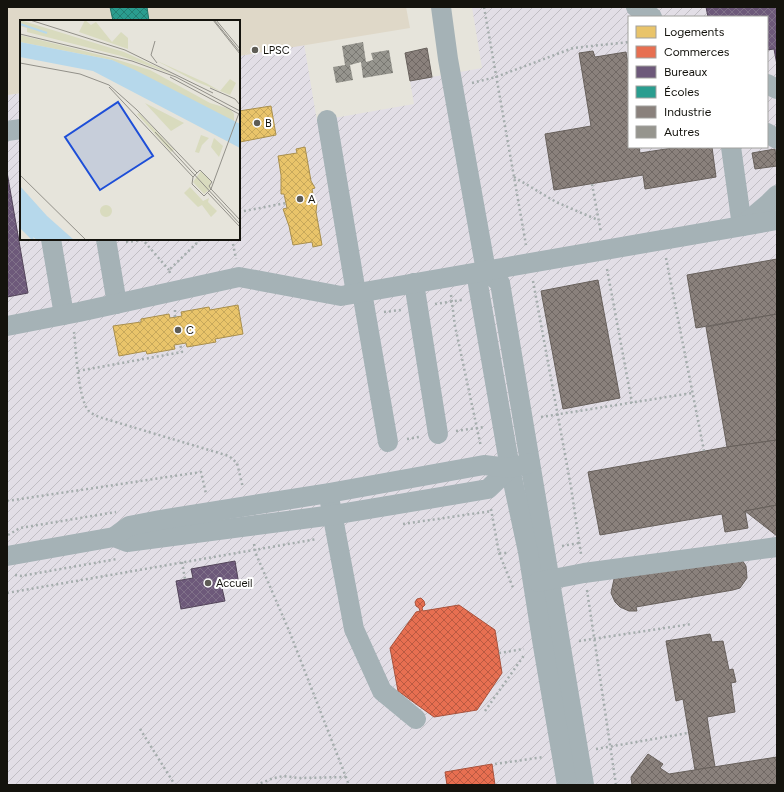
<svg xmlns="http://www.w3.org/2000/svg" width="784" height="792" font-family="Figtree,sans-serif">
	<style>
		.industrial { fill: url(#industrial-furrows); fill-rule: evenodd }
		.education { fill: #dfd8c8 }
		.homes { fill: url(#homes-cross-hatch); stroke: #a98f4e }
		.shops { fill: url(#shops-cross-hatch); stroke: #a8533d }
		.offices { fill: url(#offices-cross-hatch); stroke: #524459 }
		.schools { fill: url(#schools-cross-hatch); stroke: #237468 }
		.industry { fill: url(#industry-cross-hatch); stroke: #67605b }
		.building { fill: url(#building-cross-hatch) }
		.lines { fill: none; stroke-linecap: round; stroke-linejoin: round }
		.path { stroke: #a5adad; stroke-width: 2.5; stroke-dasharray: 2 3; stroke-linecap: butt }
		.minor { stroke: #a5b2b6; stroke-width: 20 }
		.poi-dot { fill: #5e5c55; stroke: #fff; stroke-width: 1.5 }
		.labels { text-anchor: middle; stroke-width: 4; stroke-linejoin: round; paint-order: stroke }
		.poi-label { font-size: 11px; fill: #14130d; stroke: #fff; text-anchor: start }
		.inset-river { fill: none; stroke: #b6d8eb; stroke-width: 2 }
		.inset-road { fill: none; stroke: #929089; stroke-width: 1 }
		.view { fill: #1d4ed8; fill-opacity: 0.15; stroke: #1d4ed8; stroke-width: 2 }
		.inset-edge { fill: none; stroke: #14130d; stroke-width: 2 }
	</style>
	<defs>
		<pattern id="industrial-furrows" width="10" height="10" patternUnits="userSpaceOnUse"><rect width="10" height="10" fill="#e2dee6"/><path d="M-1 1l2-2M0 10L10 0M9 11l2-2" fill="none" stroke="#c1bec4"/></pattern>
		<pattern id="homes-cross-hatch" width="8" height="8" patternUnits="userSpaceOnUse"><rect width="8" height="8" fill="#e9c46a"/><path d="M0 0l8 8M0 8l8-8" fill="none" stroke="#c7a85b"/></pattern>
		<pattern id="shops-cross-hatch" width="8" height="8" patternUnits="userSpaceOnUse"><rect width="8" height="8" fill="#e76f51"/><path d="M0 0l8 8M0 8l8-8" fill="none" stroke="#ba5a42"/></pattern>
		<pattern id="offices-cross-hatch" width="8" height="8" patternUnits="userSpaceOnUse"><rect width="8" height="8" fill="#6d597a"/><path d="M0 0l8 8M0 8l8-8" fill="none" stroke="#807189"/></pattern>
		<pattern id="schools-cross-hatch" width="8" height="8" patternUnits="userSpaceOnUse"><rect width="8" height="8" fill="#2a9d8f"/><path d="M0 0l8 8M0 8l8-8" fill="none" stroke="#237f73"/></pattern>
		<pattern id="industry-cross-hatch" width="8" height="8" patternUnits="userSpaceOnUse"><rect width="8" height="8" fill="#8a817c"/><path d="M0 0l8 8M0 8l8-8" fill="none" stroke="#706864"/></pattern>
		<pattern id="building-cross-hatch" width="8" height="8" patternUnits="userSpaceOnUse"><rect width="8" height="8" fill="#96958e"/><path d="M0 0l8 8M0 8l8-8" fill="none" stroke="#797872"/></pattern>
	</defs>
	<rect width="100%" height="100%" fill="#e6e4db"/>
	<path class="industrial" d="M472,7H777V785H7V95L21,93V239H239V56L304,44L317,121L414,104L410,81L482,68ZM629,17H767V147H629Z"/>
	<polygon class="education" points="7,7 406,7 410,28 239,56 239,21 21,21 21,93 7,95"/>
	<g class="homes">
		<polygon points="271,106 276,135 240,142 240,145 239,145 239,111"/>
		<polygon points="305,147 311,181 315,188 312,189 315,204 317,203 316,212 322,245 313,247 312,242 293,245 289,226 283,209 287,208 284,194 281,194 281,175 278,156 297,153 296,149"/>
		<polygon points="238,305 243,334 215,339 216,342 187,347 186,343 174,345 175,349 147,354 146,351 119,356 113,326 141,322 141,319 169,314 170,318 182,316 181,312 209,307 210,310"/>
	</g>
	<g class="shops">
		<polygon points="421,598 424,601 425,605 422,608 423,611 459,605 495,630 502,673 477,710 434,717 398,691 390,648 416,612 420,611 419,608 416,606 415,602 417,599"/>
		<polygon points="492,764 495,785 447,785 445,772"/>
	</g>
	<g class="offices">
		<polygon points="706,7 777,7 777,65 774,49 767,50 767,17 708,17"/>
		<polygon points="7,172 28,293 7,297"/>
		<polygon points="235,561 239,585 222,588 225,601 181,609 176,581 193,578 191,569"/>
	</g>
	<polygon class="schools" points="110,7 147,7 149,21 113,21"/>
	<g class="industry">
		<polygon points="427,48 432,77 410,81 405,53"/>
		<polygon points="593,51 595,57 626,52 628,63 629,63 629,147 639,147 640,153 679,147 712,147 716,177 645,189 643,175 554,190 545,134 591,126 579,53"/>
		<polygon points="775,149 777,166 755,169 752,153"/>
		<polygon points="777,259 777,314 696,328 687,275"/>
		<polygon points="598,280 620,398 563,409 541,291"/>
		<polygon points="777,314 777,440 727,447 706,327"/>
		<polygon points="777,440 777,505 745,511 748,528 725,532 722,514 600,535 588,472 727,447"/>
		<polygon points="777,505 777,536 745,511"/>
		<polygon points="742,560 746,566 747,578 740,588 733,590 636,607 637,611 629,611 620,607 615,602 611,593 614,579 617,574"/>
		<polygon points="710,634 712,642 723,641 729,670 733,669 736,682 731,683 735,712 707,717 715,767 695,770 683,699 676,701 666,641"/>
		<polygon points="648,754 663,764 660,768 669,774 777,757 777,785 632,785 631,777"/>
	</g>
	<polygon class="building" points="363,42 366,62 373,60 371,53 389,50 393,73 363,78 361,62 350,65 353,80 336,83 333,67 345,65 342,46"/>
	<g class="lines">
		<g class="path">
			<polyline points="484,7 526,245"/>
			<polyline points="472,83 496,77 573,48 629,42"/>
			<polyline points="514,177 556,202 598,220"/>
			<polyline points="592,184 601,233"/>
			<polyline points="239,212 286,203"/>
			<polyline points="232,239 236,259"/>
			<polyline points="126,242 143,240 169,270"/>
			<polyline points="666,258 704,451"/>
			<polyline points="607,269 632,403"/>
			<polyline points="170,273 169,270 201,239"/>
			<polyline points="533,281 571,487 581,554"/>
			<polyline points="451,295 455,326 481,447"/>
			<polyline points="435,304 462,300"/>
			<polyline points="175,310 175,317"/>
			<polyline points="384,312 401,310"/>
			<path d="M74,332C76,349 78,397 88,410C90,413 95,415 99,417L229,456L237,463L243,488"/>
			<polyline points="78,371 182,352 180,344"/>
			<polyline points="541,417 692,393"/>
			<polyline points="456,431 484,427"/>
			<polyline points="407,439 419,437"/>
			<polyline points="7,501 201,472 206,494"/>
			<polyline points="491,509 499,553 509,553"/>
			<polyline points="403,524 492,511"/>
			<polyline points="8,535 20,528 116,512"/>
			<polyline points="254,544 256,554 290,633 349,785"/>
			<polyline points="562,546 579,543"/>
			<polyline points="499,553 514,590"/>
			<polyline points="182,562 185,579"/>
			<polyline points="15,575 21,576 117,559"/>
			<polyline points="587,590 616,785"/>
			<polyline points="7,593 317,539"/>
			<polyline points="579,641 692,624"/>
			<polyline points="499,653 524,649"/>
			<polyline points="485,711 525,654"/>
			<polyline points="140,729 175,785"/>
			<polyline points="596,749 688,733"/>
			<polyline points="495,764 544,757"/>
			<polyline points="256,785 271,779 283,776 299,778 346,777"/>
		</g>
		<g class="minor">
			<polyline points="441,7 448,59 486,271 500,283 584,785"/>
			<polyline points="636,7 652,17"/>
			<polyline points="767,84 777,89"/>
			<polyline points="327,120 356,293"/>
			<polyline points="7,131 21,129"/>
			<polyline points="767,133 777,139"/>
			<polyline points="731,147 742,226"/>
			<polyline points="742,226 768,204 777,195"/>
			<polyline points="51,239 64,315"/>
			<polyline points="106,239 117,304"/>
			<polyline points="486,271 478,284 510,468 528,552 543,646 567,785"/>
			<polyline points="414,283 438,434"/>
			<polyline points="362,292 388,442"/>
			<polyline points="7,326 79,312 239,277 341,296 777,220"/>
			<polyline points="330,502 354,629 382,691 416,719"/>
			<polyline points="114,537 127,542 333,515 488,489 510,468"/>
			<polyline points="7,556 114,537 129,526 160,520 329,493 484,465 510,468 530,463"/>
			<polyline points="538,582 584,573 777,547"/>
		</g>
	</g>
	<g class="poi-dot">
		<circle cx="255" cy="50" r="4"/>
		<circle cx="257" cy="123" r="4"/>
		<circle cx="300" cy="199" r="4"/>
		<circle cx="178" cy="330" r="4"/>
		<circle cx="208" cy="583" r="4"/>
	</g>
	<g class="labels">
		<g class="poi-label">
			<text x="263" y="54">LPSC</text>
			<text x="265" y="127">B</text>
			<text x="308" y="203">A</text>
			<text x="186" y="334">C</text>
			<text x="216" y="587">Accueil</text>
		</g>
	</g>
	<g transform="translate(20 20)">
		<rect width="220" height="220" fill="#e6e4db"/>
		<path d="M0,0L104,32L155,55L101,36L7,12V8L0,6ZM135,40L186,63L200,71L177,62ZM119,93L154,130L151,132L117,94ZM170,167L183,181L189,178L188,182L197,191L191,197L182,185L178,187L164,173Z" fill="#d9dbbe"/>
		<path d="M0,15L92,38L130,50L190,83L210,89L214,94V102L92,40L0,22Z" fill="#d9dbbe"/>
		<path d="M210,59L216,63L210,75L200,71Z" fill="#d9dbbe"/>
		<path d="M65,0L71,5L76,2L92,22L101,12L108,18V29L59,12ZM125,83L164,103L151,111ZM181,115L189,118L182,125L179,133L175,132ZM194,118L203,126L199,137L191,127ZM181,151L191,161L190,169L184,174L173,162ZM80 191a6 6 0 1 1 12 0a6 6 0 1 1-12 0Z" fill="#d9dbbe"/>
		<path d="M0,22L92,40L115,50L220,104V128L73,51L0,37ZM0,166L27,196L54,220H17L13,217L14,220H12L0,208Z" fill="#b6d8eb"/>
		<path class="inset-river" d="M0,4L27,13"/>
		<path class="inset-road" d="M10,0L105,30L193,73M193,0L220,34M194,0L220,32M196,0L220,29M0,14L112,41L156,57L220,91M135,21L131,35L137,43M0,43L60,54L89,65L117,90L177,153M150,57L219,94M89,67L173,157M190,68L215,79L220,85M135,112L220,204M180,150L192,162L189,166L191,169L184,176L172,164L173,157ZM0,155L66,220M191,169L220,200M191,169L219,93M188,173L220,207"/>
		<path class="view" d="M98,82L133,136L80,170L45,117Z"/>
		<rect width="220" height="220" class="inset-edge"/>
	</g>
	<rect width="784" height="792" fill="none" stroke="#14130d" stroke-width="16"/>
	<rect x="628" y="16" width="140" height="132" fill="#ffffff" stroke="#a1a19e"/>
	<rect x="636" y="26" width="20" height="12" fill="#e9c46a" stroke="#a1a19e"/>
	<text x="664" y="36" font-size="12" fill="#14130d">Logements</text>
	<rect x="636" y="46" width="20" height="12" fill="#e76f51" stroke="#a1a19e"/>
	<text x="664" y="56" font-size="12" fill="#14130d">Commerces</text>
	<rect x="636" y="66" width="20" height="12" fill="#6d597a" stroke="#a1a19e"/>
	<text x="664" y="76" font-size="12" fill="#14130d">Bureaux</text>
	<rect x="636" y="86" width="20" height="12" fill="#2a9d8f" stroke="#a1a19e"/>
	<text x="664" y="96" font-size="12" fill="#14130d">Écoles</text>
	<rect x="636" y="106" width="20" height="12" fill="#8a817c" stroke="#a1a19e"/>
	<text x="664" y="116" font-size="12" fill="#14130d">Industrie</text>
	<rect x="636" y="126" width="20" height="12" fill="#96958e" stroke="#a1a19e"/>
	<text x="664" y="136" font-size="12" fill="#14130d">Autres</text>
</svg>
